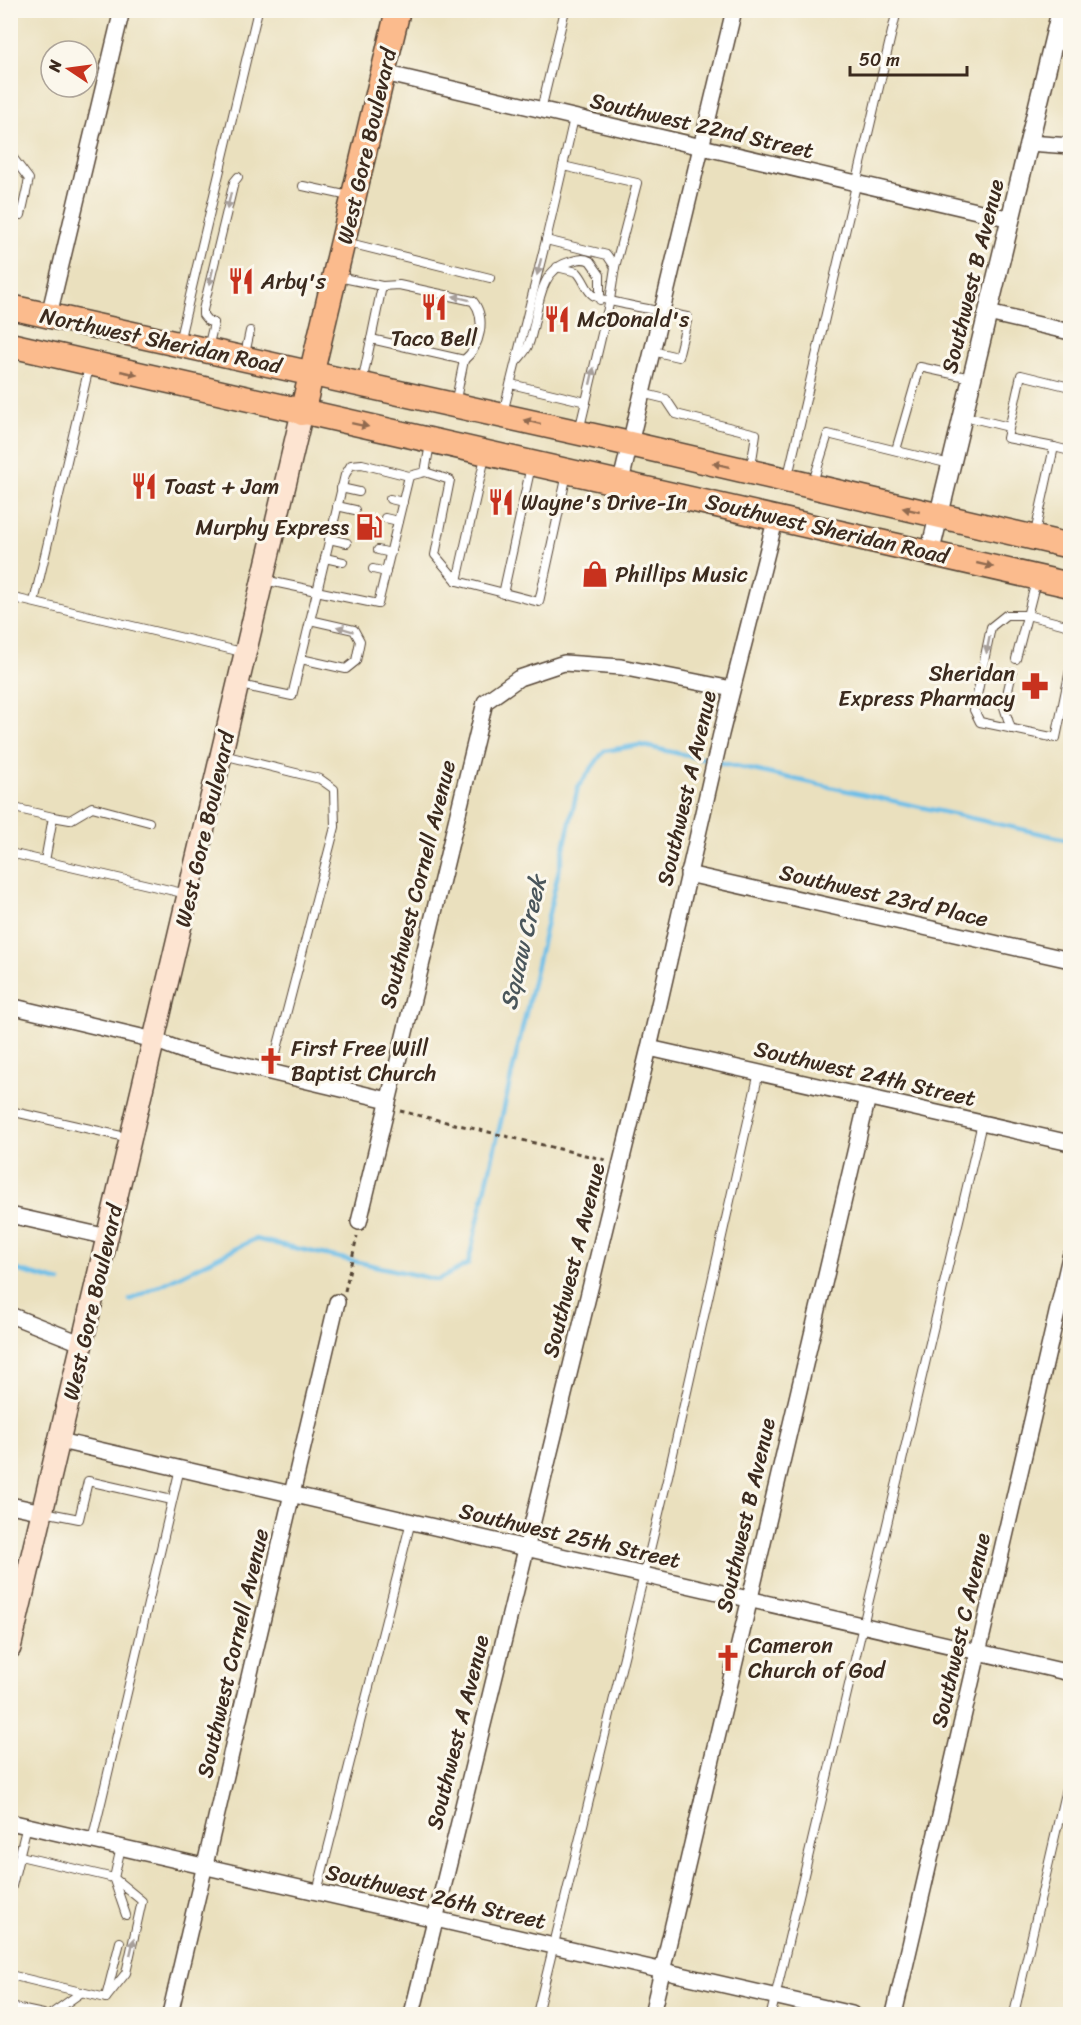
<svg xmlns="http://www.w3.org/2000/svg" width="1081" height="2025" font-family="Sriracha,sans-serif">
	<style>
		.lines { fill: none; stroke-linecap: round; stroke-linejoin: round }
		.stream { stroke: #6cbee8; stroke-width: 4.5 }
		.service-casing { stroke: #554536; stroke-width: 10 }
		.minor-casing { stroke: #554536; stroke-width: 18 }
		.tertiary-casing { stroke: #554536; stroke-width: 21 }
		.secondary-casing { stroke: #554536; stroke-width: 24 }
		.primary-casing { stroke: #554536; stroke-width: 27 }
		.path { stroke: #554536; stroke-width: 3; stroke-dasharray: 4.5 4.5; stroke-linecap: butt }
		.service { stroke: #fff; stroke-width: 8 }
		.minor { stroke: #fff; stroke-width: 15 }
		.tertiary { stroke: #fff; stroke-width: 18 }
		.secondary { stroke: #fde4d1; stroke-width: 21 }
		.primary { stroke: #fbbb8d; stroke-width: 24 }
		.oneway { fill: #a79f9a }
		.oneway2 { fill: #916b50 }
		.labels { text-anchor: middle; stroke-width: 6; stroke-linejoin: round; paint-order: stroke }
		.street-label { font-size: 22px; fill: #3b2a1e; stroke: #fbf7ec }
		.poi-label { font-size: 22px; fill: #3b2a1e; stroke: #fbf7ec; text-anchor: start }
		.water-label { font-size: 24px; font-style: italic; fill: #4a565b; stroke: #fbf7ec }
	</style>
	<rect width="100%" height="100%" fill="#fbf7ec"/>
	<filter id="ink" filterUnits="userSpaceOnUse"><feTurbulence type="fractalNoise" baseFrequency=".0167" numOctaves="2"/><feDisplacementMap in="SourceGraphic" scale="12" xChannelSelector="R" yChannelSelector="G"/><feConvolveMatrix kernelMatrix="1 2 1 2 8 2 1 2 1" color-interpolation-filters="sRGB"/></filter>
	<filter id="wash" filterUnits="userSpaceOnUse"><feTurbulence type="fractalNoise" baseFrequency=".008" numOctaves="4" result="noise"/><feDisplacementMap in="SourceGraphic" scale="24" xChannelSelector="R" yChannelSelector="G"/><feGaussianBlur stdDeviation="1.35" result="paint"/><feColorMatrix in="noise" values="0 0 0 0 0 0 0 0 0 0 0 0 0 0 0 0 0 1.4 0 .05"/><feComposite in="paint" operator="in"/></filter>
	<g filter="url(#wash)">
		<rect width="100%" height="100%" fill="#eae0be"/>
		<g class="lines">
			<g class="stream">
				<polyline points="10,1268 60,1282"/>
				<polyline points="130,1300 255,1239 438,1280 468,1264 578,787 604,751 640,745 1070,840"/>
			</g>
		</g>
	</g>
	<g filter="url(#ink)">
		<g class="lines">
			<defs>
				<g id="service">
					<polyline points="541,110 565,10"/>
					<polyline points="10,154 29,179 21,215"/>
					<polyline points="563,166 637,183 615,267"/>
					<polyline points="303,186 349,196"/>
					<polyline points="546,240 574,118"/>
					<polyline points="345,242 490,278"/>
					<path d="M557,267L577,272C584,279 586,290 593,295C599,301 672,313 688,317L678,357L652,351"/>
					<polyline points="338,277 382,286 362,383"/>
					<path d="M382,286L399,285L473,301C487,319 480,347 464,360"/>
					<polyline points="371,339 464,360 455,404"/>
					<polyline points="179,342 258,10"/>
					<polyline points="208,348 214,323 208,321 203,315 203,310 234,182 238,177"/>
					<polyline points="245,354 250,331"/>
					<path d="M517,361C521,356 526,351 528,346C540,316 534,270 572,261C579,259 584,258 590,261L600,275V300"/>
					<polyline points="511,384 586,402"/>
					<polyline points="641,393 666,399 676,414 756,434 751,467"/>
					<polyline points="503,413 546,240 607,255 615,267 610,300 579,431"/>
					<polyline points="964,416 1009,427"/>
					<polyline points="1054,447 1070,451"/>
					<polyline points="896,450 920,367 971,378"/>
					<polyline points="425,472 450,480 435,555 457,581 539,602 567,474"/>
					<polyline points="788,476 897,10"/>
					<polyline points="813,482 828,434 950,464"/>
					<polyline points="341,488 359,492"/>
					<polyline points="390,499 403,502"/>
					<polyline points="337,506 355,510"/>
					<polyline points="385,518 398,521"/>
					<polyline points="1035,533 1054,447 1007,438 1021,375 1070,387"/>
					<polyline points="329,539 347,543"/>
					<polyline points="378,550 391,553"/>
					<polyline points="325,558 343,562"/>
					<polyline points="373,569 386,572"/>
					<polyline points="264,580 378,604 409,476 425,472 430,444"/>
					<polyline points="457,581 485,457"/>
					<polyline points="503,594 531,466"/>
					<polyline points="10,597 242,652"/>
					<polyline points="34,602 89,367"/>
					<polyline points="1070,626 1027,615 1006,615 991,627 974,710 980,722 1056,738 1070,670"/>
					<polyline points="301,659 346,669 356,661 360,641 354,630 310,620"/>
					<polyline points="1016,659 1036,581"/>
					<polyline points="240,685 292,696 345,475 351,465 362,464 409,476"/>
					<polyline points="1011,729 1004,707 1012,673"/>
					<polyline points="223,755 320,779 334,789 335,827 271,1072"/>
					<polyline points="10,807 53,817 45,861"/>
					<polyline points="53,817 70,820 92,807 149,822"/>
					<polyline points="10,853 187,894"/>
					<polyline points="10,1111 130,1138"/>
					<polyline points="44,1512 79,1519 88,1481 172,1500"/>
					<polyline points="92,1841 180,1468"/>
					<polyline points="20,1856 114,1878 121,1847"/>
					<polyline points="114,1880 126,1915"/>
					<polyline points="317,1892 411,1521"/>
					<polyline points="10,1894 27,1825"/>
					<polyline points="10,1975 106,1998"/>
					<polyline points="107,1993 120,1942"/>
					<polyline points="106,1998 126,1973 142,1901 114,1878"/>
					<polyline points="10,2007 43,2014"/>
					<polyline points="51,2014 82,1992"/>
					<polyline points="537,2014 668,1476 759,1072"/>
					<polyline points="771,2014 982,1123"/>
					<polyline points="1014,2014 1070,1771"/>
				</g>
				<g id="minor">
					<polyline points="384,73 1011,219"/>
					<polyline points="1029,143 1070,146"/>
					<polyline points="988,313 1070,332"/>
					<polyline points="49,315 122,10"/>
					<polyline points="621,481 734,10"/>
					<polyline points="688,874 1070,960"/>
					<polyline points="10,1006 154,1040 186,1052 388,1100"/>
					<polyline points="649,1048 1070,1143"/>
					<polyline points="10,1215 108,1237"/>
					<polyline points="359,1222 485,702 519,678 564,663 621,667 732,689"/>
					<polyline points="10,1315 83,1344"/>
					<polyline points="60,1441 1070,1673"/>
					<polyline points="10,1505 43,1512"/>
					<polyline points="10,1822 852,2014"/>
					<polyline points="170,2014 337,1302"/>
					<polyline points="412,2014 649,1048 721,734 776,517"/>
					<polyline points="652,2014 868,1097"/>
					<polyline points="894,2014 1070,1257"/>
				</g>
				<polyline id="tertiary" points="930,552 1061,10"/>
				<polyline id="secondary" points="10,1648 302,413"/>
				<g id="primary">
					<polyline points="10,307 630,444 1070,546"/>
					<polyline points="10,345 1070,585"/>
					<polyline points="302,413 398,10"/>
				</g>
			</defs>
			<use href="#service" class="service-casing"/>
			<use href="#minor" class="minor-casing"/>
			<use href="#tertiary" class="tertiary-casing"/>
			<use href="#secondary" class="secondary-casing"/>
			<use href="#primary" class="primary-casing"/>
			<g class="path">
				<polyline points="400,1111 606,1160"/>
				<polyline points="345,1291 357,1236"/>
			</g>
			<use href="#service" class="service"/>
			<use href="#minor" class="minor"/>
			<use href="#tertiary" class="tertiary"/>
			<use href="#secondary" class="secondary"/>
			<use href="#primary" class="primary"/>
		</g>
		<defs><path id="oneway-solid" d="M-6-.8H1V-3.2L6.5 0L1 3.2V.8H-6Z" transform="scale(1.5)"/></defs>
		<g class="oneway">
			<use href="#oneway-solid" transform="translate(229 201) rotate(103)"/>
			<use href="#oneway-solid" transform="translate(539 267) rotate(104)"/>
			<use href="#oneway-solid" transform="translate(211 277) rotate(103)"/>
			<use href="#oneway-solid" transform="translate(461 298) rotate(-166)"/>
			<use href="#oneway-solid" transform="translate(592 376) rotate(-77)"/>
			<use href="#oneway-solid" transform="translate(345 629) rotate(-163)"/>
			<use href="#oneway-solid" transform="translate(988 645) rotate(101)"/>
			<use href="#oneway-solid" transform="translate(132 1947) rotate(-77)"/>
		</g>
		<g class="oneway2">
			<use href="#oneway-solid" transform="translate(129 373) rotate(13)"/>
			<use href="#oneway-solid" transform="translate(532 422) rotate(-167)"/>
			<use href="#oneway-solid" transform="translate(360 425) rotate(12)"/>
			<use href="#oneway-solid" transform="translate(721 465) rotate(-167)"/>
			<use href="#oneway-solid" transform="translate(911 510) rotate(-167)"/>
			<use href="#oneway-solid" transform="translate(985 565) rotate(13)"/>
		</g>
	</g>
	<defs>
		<symbol id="restaurant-bare" viewBox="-9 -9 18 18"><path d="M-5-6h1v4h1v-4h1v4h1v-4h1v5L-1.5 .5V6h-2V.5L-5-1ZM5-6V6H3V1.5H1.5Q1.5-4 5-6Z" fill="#c8321e" stroke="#fbf7ec" stroke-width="2.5" paint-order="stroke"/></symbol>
		<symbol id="fuel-bare" viewBox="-9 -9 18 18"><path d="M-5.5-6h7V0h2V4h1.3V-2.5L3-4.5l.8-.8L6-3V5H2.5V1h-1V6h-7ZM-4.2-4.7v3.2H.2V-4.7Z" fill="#c8321e" stroke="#fbf7ec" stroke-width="2.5" paint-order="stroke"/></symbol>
		<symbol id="shop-bare" viewBox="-9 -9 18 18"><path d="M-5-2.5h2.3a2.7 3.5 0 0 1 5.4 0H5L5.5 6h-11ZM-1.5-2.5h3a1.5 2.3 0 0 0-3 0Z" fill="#c8321e" stroke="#fbf7ec" stroke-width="2.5" paint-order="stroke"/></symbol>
		<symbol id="pharmacy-bare" viewBox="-9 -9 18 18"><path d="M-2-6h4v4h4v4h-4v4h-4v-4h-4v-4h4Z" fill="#c8321e" stroke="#fbf7ec" stroke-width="2.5" paint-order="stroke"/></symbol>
		<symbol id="church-bare" viewBox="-9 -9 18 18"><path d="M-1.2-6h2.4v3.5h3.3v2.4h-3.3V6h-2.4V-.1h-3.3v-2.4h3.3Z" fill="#c8321e" stroke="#fbf7ec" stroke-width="2.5" paint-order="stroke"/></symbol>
	</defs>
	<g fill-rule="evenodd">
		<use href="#restaurant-bare" x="222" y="262" width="38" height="38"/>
		<use href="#restaurant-bare" x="415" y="288" width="38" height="38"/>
		<use href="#restaurant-bare" x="538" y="300" width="38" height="38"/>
		<use href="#restaurant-bare" x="125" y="467" width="38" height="38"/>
		<use href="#restaurant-bare" x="482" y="483" width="38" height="38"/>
		<use href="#fuel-bare" x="350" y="508" width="38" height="38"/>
		<use href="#shop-bare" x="576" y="555" width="38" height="38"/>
		<use href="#pharmacy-bare" x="1016" y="667" width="38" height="38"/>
		<use href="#church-bare" x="252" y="1042" width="38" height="38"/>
		<use href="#church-bare" x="709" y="1639" width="38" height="38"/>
	</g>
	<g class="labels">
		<g class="street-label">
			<text transform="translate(702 125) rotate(13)" y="8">Southwest 22nd Street</text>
			<text transform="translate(366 146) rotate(-77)" y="8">West Gore Boulevard</text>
			<text transform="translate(972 276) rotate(-76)" y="8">Southwest B Avenue</text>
			<text transform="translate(161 340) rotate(12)" y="8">Northwest Sheridan Road</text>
			<text transform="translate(827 528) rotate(13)" y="8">Southwest Sheridan Road</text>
			<text transform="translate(686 788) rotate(-77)" y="8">Southwest A Avenue</text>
			<text transform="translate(204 829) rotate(-77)" y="8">West Gore Boulevard</text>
			<text transform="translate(417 884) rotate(-76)" y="8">Southwest Cornell Avenue</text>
			<text transform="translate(884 895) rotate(13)" y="8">Southwest 23rd Place</text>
			<text transform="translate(865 1073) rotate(13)" y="8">Southwest 24th Street</text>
			<text transform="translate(573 1260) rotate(-76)" y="8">Southwest A Avenue</text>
			<text transform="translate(92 1302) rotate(-77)" y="8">West Gore Boulevard</text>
			<text transform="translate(745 1515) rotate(-77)" y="8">Southwest B Avenue</text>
			<text transform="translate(570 1535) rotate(13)" y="8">Southwest 25th Street</text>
			<text transform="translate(960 1630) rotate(-77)" y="8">Southwest C Avenue</text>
			<text transform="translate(232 1653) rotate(-77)" y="8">Southwest Cornell Avenue</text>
			<text transform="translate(457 1732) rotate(-76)" y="8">Southwest A Avenue</text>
			<text transform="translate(436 1896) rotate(13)" y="8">Southwest 26th Street</text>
		</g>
		<g class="poi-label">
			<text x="261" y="289">Arby's</text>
			<text x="577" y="327">McDonald's</text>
			<text x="434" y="346" text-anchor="middle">Taco Bell</text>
			<text x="164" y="494">Toast + Jam</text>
			<text x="521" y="510">Wayne's Drive-In</text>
			<text x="349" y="535" text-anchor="end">Murphy Express</text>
			<text x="615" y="582">Phillips Music</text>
			<text x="1015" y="681" text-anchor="end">Sheridan<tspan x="1015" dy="25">Express Pharmacy</tspan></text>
			<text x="291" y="1056">First Free Will<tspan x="291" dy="25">Baptist Church</tspan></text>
			<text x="748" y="1653">Cameron<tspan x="748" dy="25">Church of God</tspan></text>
		</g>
		<g class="water-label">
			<text transform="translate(523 943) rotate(-77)" y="8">Squaw Creek</text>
		</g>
	</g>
	<rect width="1081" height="2025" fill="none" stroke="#fbf7ec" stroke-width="36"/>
	<g transform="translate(69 69) rotate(283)"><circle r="28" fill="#fbf7ec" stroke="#aea59a" stroke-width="1.5"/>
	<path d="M0-4.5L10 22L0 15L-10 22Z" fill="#c8321e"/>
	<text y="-9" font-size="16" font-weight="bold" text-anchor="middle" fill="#3b2a1e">N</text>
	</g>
	<path d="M850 66v9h117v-9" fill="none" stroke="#3b2a1e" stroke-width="3"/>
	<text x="859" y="66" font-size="18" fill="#3b2a1e" stroke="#fbf7ec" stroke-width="4.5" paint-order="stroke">50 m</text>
</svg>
